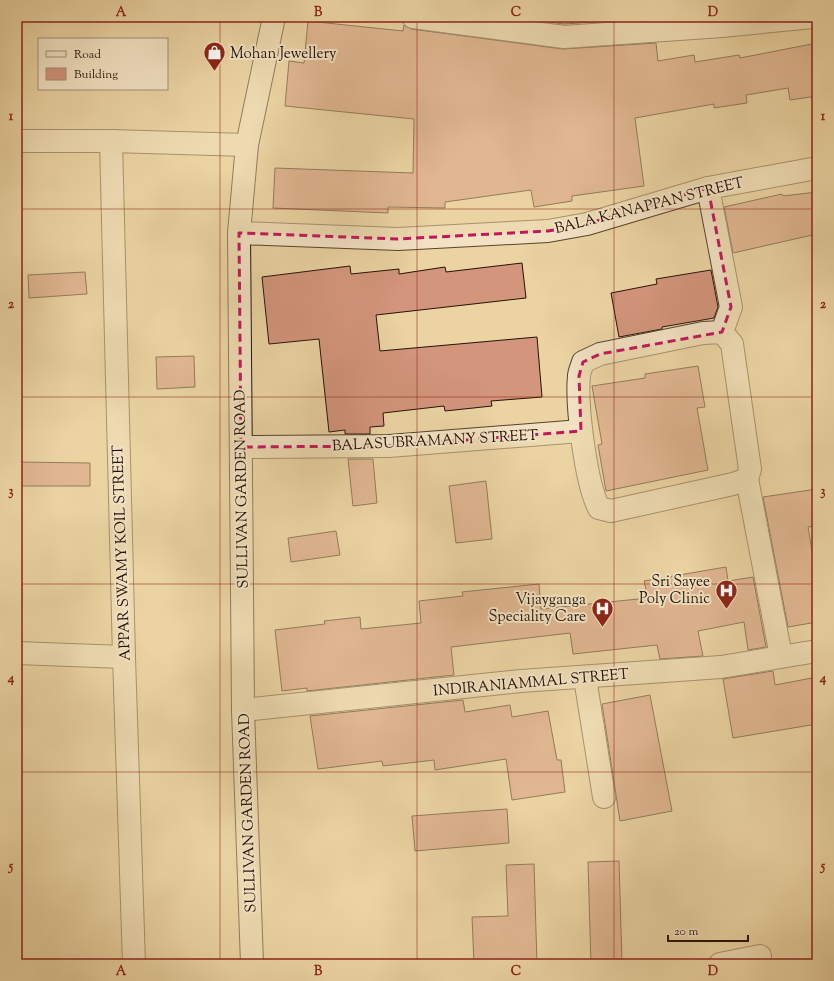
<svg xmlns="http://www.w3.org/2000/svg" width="834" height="981" font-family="'Sorts Mill Goudy',serif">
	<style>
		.building { fill: #d3957c; stroke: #251308 }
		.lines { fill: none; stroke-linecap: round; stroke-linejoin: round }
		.minor-casing { stroke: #56432e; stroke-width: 24 }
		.secondary-casing { stroke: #251308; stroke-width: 24 }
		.minor { stroke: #f2e2c3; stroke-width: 22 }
		.secondary { stroke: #f2e2c3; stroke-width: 22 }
		.marked { fill: none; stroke: #c2185b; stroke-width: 3; stroke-dasharray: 8 5; stroke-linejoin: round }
		.grid { fill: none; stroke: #8f2418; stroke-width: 1; stroke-opacity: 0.55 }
		.labels { text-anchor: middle; stroke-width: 4; stroke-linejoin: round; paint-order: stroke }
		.poi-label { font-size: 15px; fill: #251308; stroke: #f2e2c3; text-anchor: end }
		.street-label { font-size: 15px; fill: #251308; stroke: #f2e2c3 }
		.neatline { fill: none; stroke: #8f2418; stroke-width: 1.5 }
		.grid-label { font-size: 13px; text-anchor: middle; font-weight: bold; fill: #8f2418 }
	</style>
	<rect width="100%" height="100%" fill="#ebd3a2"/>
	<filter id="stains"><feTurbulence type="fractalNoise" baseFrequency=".005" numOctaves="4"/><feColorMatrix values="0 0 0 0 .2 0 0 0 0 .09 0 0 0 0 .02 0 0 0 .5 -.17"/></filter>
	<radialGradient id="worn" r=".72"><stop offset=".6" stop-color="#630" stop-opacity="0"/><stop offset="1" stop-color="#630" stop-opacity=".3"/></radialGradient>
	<g class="building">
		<polygon points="508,17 653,17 653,18 564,24"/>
		<polygon points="308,21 403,31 404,25 411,29 563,49 656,43 658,61 694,55 695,62 739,55 740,58 817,43 817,96 790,100 788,88 746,95 747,103 714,108 714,104 635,118 644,186 572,196 572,201 534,207 531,190 445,202 445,208 388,207 388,213 273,208 275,168 413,173 414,119 285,106 289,61 304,63"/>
		<polygon points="817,192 817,234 733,253 724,207 782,194 783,196"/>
		<polygon points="522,263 526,298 376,315 380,351 537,337 542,397 491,401 492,406 445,411 444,406 383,413 384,426 370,427 370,434 345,434 345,430 329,432 319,339 269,344 262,277 350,266 351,274 399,269 399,274 445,267 446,272"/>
		<polygon points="711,270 718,307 714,318 662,327 662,329 619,337 611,293 657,284 656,279"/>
		<polygon points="85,272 87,294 29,298 28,275"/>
		<polygon points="194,356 195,387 157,389 156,357"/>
		<polygon points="698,366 705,407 697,408 708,470 606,491 598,445 602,444 592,386 645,378 645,374"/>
		<polygon points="348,459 373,459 377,503 353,506"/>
		<polygon points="17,462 90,463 90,486 17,486"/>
		<polygon points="486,481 492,539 456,543 449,486"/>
		<polygon points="817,489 817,526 808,527 817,580 817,622 788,627 763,497"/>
		<polygon points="336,531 340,555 291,562 288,538"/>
		<polygon points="726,567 728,581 753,577 766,647 748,650 744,622 698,631 703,656 660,659 657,645 573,654 570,633 451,647 454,675 307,691 307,688 282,691 275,630 325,624 324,621 360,617 361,629 421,623 419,601 463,596 462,592 539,584 541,609 648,598 644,581"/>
		<polygon points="773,671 775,685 817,677 817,724 733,738 723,679"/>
		<polygon points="650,695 672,811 620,821 602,704"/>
		<polygon points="463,700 465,712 510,705 512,717 548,711 557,760 561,760 565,792 512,800 506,759 435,770 434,760 383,766 382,761 318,769 310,716"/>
		<polygon points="507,809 509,843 415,851 412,816"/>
		<polygon points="619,861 622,964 591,964 588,862"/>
		<polygon points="534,864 537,964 474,964 472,917 508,916 506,865"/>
	</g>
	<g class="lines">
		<defs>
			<g id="minor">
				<polyline points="413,17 564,37 722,26 813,17"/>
				<polyline points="17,141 111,141 247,145"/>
				<polyline points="111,141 124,657 134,964"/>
				<polyline points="708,188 731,307 722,332"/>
				<polyline points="239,233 398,239 548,231 587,224 708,188 817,168"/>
				<path d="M722,332L732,344L750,469L747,479L733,484L611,511L599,508C586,484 576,405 579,376C579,372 582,366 583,362L600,354L703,333Z"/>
				<polyline points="241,447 389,446 581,431"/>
				<polyline points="747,479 781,656"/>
				<polyline points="17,653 124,657"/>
				<polyline points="585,678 604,797"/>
				<polyline points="243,710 521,681 721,667 817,651"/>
				<polyline points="720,964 760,956"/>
			</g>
			<polyline id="secondary" points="252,964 243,710 239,233 247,145 274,17"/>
		</defs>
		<use href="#minor" class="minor-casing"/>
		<use href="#secondary" class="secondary-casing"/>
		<use href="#minor" class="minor"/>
		<use href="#secondary" class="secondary"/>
	</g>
	<path d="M0 0H834V981H0ZM708,188L731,307L722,332L600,354L583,362L579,376L581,431L389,446L241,447L239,233L398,239L548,231L587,224Z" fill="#ebd3a2" fill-opacity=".55" fill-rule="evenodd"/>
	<path class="marked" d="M708,188L731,307L722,332L600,354L583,362L579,376L581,431L389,446L241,447L239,233L398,239L548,231L587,224Z"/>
	<path class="grid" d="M220,17V964M417,17V964M614,17V964M17,209H817M17,397H817M17,584H817M17,772H817"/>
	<defs>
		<symbol id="shop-pin" viewBox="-11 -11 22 30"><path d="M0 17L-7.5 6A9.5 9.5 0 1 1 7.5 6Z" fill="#8f2418" stroke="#f2e2c3"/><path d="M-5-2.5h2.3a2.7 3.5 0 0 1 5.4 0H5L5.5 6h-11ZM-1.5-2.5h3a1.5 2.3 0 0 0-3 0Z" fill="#fff"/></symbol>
		<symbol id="hospital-pin" viewBox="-11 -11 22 30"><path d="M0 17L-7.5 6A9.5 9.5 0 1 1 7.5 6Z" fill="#8f2418" stroke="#f2e2c3"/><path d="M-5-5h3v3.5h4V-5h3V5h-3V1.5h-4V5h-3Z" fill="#fff"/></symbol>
	</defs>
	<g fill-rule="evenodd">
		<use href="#shop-pin" x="202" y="40" width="25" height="34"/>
		<use href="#hospital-pin" x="714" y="578" width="25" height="34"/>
		<use href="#hospital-pin" x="590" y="596" width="25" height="34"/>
	</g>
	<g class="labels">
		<g class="poi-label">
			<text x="230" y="58" text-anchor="start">Mohan Jewellery</text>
			<text x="710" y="586">Sri Sayee<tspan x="710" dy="17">Poly Clinic</tspan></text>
			<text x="586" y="604">Vijayganga<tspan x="586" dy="17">Speciality Care</tspan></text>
		</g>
		<g class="street-label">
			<text transform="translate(649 205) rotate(-14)" y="5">BALA KANAPPAN STREET</text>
			<text transform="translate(435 440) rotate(-3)" y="5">BALASUBRAMANY STREET</text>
			<text transform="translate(241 489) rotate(-91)" y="5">SULLIVAN GARDEN ROAD</text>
			<text transform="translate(121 553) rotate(-92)" y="5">APPAR SWAMY KOIL STREET</text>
			<text transform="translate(531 682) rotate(-5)" y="5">INDIRANIAMMAL STREET</text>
			<text transform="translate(247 813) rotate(-92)" y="5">SULLIVAN GARDEN ROAD</text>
		</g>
	</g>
	<rect width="834" height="981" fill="none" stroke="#ebd3a2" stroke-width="44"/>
	<rect x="38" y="38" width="130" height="52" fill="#f2e2c3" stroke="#a08f78"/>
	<rect x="46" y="51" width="20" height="6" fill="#f2e2c3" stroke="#a08f78"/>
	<text x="74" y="58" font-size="12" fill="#251308">Road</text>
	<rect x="46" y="68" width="20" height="12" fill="#d3957c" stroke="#a08f78"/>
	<text x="74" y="78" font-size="12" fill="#251308">Building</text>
	<path d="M668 935v6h80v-6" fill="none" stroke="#251308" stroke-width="2"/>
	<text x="674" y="935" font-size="12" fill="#251308" stroke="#f2e2c3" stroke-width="3" paint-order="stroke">20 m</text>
	<rect x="22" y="22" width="790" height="937" class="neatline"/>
	<g class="grid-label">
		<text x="121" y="16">A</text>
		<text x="318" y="16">B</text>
		<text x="516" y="16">C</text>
		<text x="713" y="16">D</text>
		<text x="11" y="120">1</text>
		<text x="823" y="120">1</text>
		<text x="11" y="308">2</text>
		<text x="823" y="308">2</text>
		<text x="11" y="495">3</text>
		<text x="823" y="495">3</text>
		<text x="11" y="682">4</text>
		<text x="823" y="682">4</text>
		<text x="11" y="870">5</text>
		<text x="823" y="870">5</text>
		<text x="121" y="975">A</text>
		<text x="318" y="975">B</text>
		<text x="516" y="975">C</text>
		<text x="713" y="975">D</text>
	</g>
	<rect width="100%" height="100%" filter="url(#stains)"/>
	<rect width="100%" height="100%" fill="url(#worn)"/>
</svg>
